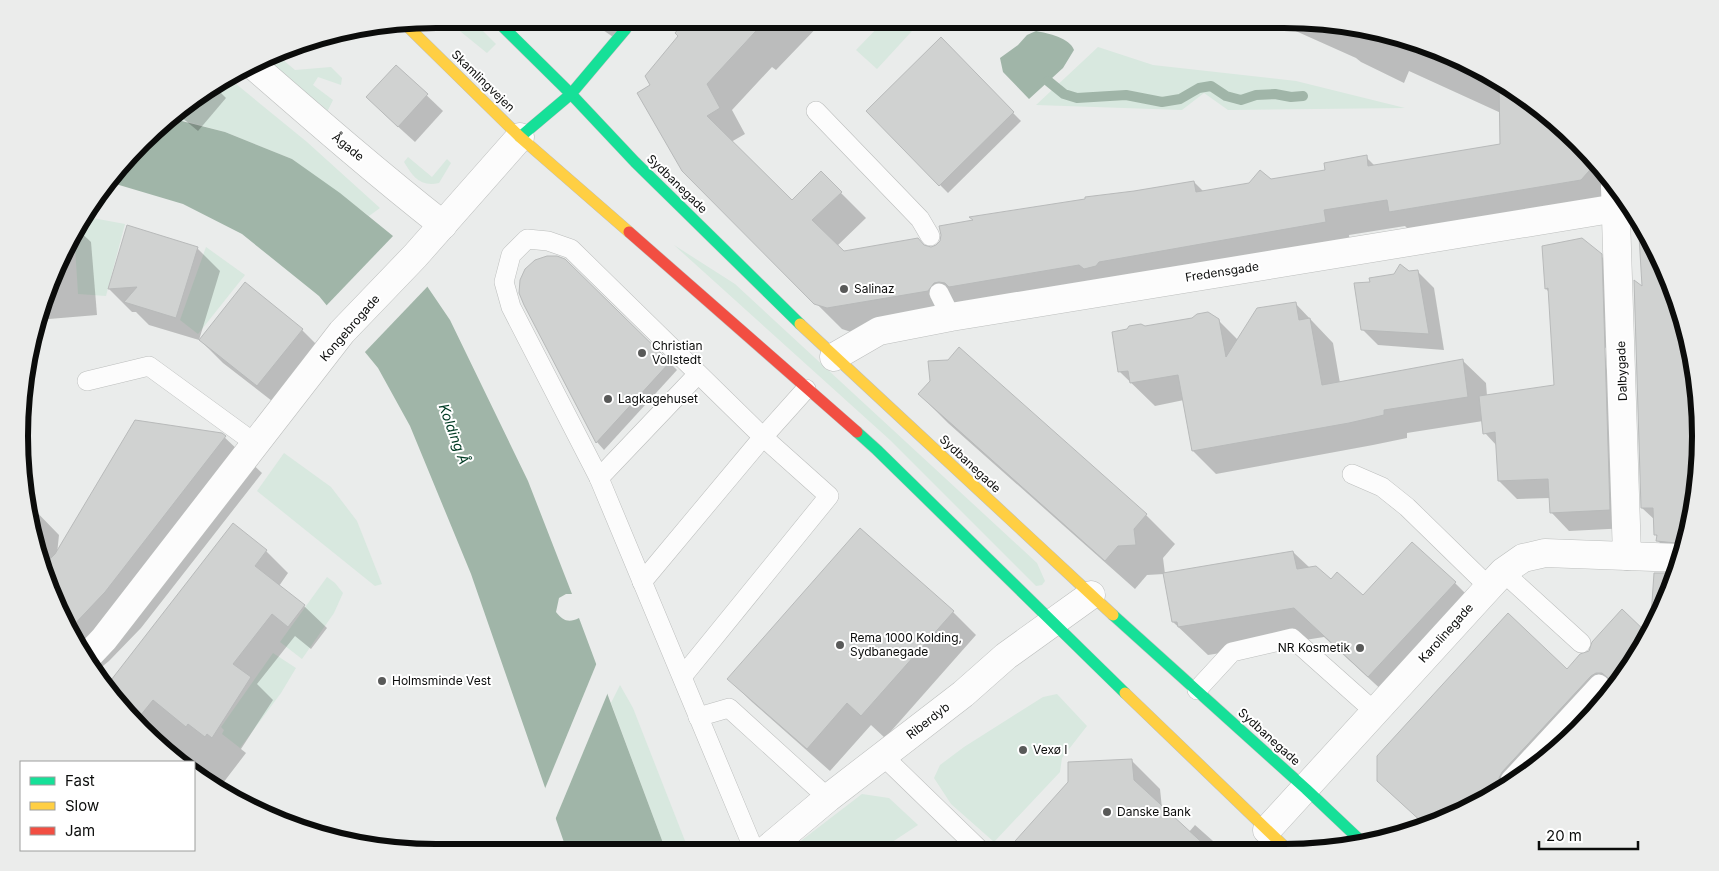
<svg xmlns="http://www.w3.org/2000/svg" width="1719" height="871" font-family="Inter,sans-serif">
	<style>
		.green { fill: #d8e8df }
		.water { fill: #a0b5a8 }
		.pier { fill: #eaeceb }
		.shadow { fill: #0003 }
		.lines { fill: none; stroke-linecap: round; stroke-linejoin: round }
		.stream { stroke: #a0b5a8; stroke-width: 10 }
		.building { fill: #d0d2d1; stroke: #b8baba }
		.lane-casing { stroke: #bcbebd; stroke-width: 20 }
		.street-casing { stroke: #bcbebd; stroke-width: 29 }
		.fast-casing { stroke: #bcbebd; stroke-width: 12 }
		.slow-casing { stroke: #bcbebd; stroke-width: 12 }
		.jam-casing { stroke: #bcbebd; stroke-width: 12 }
		.lane { stroke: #fcfcfc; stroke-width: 19 }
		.street { stroke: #fcfcfc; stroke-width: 28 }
		.fast { stroke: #16e098; stroke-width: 11 }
		.slow { stroke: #ffcf43; stroke-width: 11 }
		.jam { stroke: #f24e42; stroke-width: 11 }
		.poi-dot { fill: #595a59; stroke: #fff; stroke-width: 2 }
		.labels { text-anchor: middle; stroke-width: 4; stroke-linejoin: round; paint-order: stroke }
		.street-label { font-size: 12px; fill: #0b0c0b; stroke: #fff }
		.poi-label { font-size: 12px; fill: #0b0c0b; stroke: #fff; text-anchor: start }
		.water-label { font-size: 14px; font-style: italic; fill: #013b24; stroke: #fff }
		.rim { fill: none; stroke: #0b0c0b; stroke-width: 6 }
	</style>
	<rect width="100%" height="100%" fill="#eaeceb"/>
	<g class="green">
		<polygon points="445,19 471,19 496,44 487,53"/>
		<polygon points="886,19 923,19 877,69 856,50"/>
		<polygon points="1098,47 1153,65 1296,81 1405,108 1228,110 1204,93 1182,110 1036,105"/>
		<polygon points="276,54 295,70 331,67 342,78 341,85 318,77 313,85 333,100 327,112 265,60"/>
		<polygon points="230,79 307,142 380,208 369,216 292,159 225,132 181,120 202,94"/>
		<path d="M408,157L432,177L447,159L451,163L439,183C420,187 413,177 404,162Z"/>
		<polygon points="82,216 125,224 106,296 78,294 74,231"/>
		<polygon points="674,245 735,284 1037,563 1045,581 1042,585 1036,586 890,440"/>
		<polygon points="206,247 245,275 198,334 180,320"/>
		<polygon points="284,453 331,487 357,521 382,584 375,586 257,491"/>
		<polygon points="327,577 335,583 343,593 334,613 302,659 280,642"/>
		<polygon points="273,653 296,668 281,693 240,748 222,734 224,730 221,727"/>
		<polygon points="620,685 633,708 689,851 666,851 611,703"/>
		<polygon points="1057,694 1087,726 1062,758 1060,772 994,842 951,804 934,778 940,765 964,747 1043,697"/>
		<polygon points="862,794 889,798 918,825 880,850 789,850"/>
	</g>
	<g class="water">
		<path d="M1036,31C1048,33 1070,38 1074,50L1063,68L1029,99L1003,72L1000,58L1018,45L1027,35Z"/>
		<path d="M170,118L225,132L292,159L340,193L393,236L450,320L528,481L572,594H566L559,598L556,612C563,621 569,623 579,618L666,851H567L471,574L410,426L378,368L319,296L242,234L183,204L109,182Z"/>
	</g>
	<g class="pier">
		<polygon points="394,235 399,240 429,285 364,353 325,307"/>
		<polygon points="598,660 609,690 555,820 544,791"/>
	</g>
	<g class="shadow">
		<polygon points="587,19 637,19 616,39"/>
		<polygon points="708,19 825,19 776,70 772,67 732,110 745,134 731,142 792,201 821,173 866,218 837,246 844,252 925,247 931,248 1134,192 1194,182 1204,192 1326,171 1366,157 1375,166 1501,145 1501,113 1409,71 1404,83 1361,62 1356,58 1280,24 1276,20 1310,20 1391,33 1468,62 1537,105 1597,161 1616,187 1616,195 1416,237 1405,226 1349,235 1351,248 854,333 842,329 682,170 651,86"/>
		<polygon points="941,39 1021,121 948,193 867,111"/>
		<polygon points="396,66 443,111 415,142 383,113"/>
		<polygon points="215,87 226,98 198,131 175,112 182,105"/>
		<polygon points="128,227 197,248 220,271 199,340 149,325 136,312 132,312 109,289"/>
		<polygon points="76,228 91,242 97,315 37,320 51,276"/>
		<polygon points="1594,249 1613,268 1617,346 1604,348 1607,370 1623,386 1628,528 1569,531 1551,512 1550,498 1517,499 1499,481 1497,446 1485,433 1483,421 1407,433 1407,438 1373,445 1216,474 1193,451 1184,400 1155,406 1120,372 1145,327 1218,320 1238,340 1295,303 1333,343 1340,383 1462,360 1486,383 1487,396 1555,386 1549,292 1546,289"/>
		<polygon points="564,260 677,370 604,450 597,442"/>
		<polygon points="1418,272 1434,288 1444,350 1378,345 1362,329 1371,283"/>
		<polygon points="302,330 325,353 281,408 223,363 200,340"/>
		<polygon points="1697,381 1699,462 1686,543 1679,562 1658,541 1658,537 1655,534 1655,520 1642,508"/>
		<polygon points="919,394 1146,515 1175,544 1163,558 1165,574 1293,552 1310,568 1363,597 1455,583 1484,612 1398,705 1324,637 1208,655 1173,622 1164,574 1147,575 1135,589 948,423"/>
		<polygon points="221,434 262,473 141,628 109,661 98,670 62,620 26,501 59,535 57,554"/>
		<polygon points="233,525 266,551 288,573 279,586 304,606 327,628 311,649 295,636 257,684 273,700 241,749 246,753 220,787 194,768 194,762 186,762 141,730 109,686"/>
		<polygon points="1655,574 1674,575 1657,620 1652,628"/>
		<polygon points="953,612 976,635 885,738 871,725 830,771 752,702 729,679"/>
		<polygon points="1647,635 1597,710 1537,766 1443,821 1425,825 1379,781 1567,671"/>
		<polygon points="1131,760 1160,789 1162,808 1189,832 1195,825 1222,849 1008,850"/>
	</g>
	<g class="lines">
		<polyline class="stream" points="1048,81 1064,94 1077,98 1126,95 1162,102 1180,99 1199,88 1211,86 1226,96 1241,100 1256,95 1275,94 1291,97 1303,96"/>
	</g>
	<g class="building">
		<polygon points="686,19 767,19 707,84 720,108 707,116 792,200 821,171 842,192 812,220 844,251 918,238 924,245 931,247 936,245 940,241 941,235 939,226 973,220 969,217 1085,199 1085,197 1134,191 1194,181 1196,192 1249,183 1260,170 1271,179 1325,170 1324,163 1367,155 1368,166 1500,144 1499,81 1537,105 1597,162 1581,180 1389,212 1387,200 1324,210 1326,222 1099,262 1096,266 1084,269 1079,265 949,287 945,283 939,282 934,283 928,291 827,308 814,304 682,171 637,93 650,85 645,76 678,36 675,33"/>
		<polygon points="941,37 1014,112 939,186 866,111"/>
		<polygon points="396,65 428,94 398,127 366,97"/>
		<polygon points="1638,219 1644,227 1678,301 1697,381 1699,462 1686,544 1656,541 1657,535 1654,535 1653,508 1641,508 1634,280 1642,286"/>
		<polygon points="127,225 198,247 176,318 124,302 137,287 108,289"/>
		<polygon points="1582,238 1602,254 1610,510 1550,513 1548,479 1498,481 1495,432 1483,434 1479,396 1554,385 1548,288 1545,289 1542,246"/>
		<polygon points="547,256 557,256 565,259 670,362 596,443 524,305 519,293 520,280 525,269 535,260"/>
		<polygon points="1400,264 1409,271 1418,270 1429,334 1361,330 1354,283 1370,282 1369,278 1394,274"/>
		<polygon points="245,282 303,329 257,386 199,340"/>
		<polygon points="1296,302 1299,320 1310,318 1322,385 1463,359 1468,397 1384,410 1384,415 1349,423 1192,451 1178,375 1130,383 1128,371 1118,372 1112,332 1127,329 1129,326 1141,324 1145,326 1192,318 1197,314 1208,312 1219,319 1226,357 1257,308"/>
		<polygon points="959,347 1147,514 1134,529 1136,545 1118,546 1105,561 918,394 930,381 928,361 948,360"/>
		<polygon points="135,420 222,433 226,436 105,592 69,630 62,620 45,564 55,554"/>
		<polygon points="233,523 267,550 255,566 305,605 288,627 272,614 233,664 251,677 212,738 207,734 205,737 188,724 186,727 153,700 135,722 108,684"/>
		<polygon points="860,528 954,611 861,716 847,703 807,749 727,679"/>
		<polygon points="1412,542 1456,582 1368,677 1294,608 1178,627 1177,622 1172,622 1163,573 1293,551 1297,569 1316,566 1331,579 1337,572 1363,595"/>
		<polygon points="1654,573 1675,573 1658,618 1651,617"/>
		<polygon points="1622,609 1648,634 1615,684 1602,673 1596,673 1591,676 1502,772 1499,778 1501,787 1443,821 1425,825 1377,781 1377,756 1508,613 1567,669 1580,654 1589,651 1592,642"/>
		<polygon points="1599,700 1602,702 1597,710 1545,759"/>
		<polygon points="1132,759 1134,780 1209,849 1007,850 1068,782 1068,762"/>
	</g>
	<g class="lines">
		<defs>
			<g id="lane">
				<polyline points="816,111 920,219 930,236"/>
				<polyline points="939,293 951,317"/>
				<polyline points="87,381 149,366 256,444"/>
				<polyline points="1352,474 1382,487 1407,507 1489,587"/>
				<polyline points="599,478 698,374"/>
				<polyline points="1503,572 1581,643"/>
				<polyline points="642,582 763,437 806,389"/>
				<polyline points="682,677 829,496 763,437 571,249 548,241 527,239 511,255 504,282 511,307 599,478 754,850"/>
				<polyline points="1197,690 1232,652 1292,638 1375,712"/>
				<polyline points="698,717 729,708 828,798"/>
				<polyline points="883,756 980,850"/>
				<polyline points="1510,780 1599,684 1608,693"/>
			</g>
			<g id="street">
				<path d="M254,66C316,120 378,174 443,225"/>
				<polyline points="1615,187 1627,556"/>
				<polyline points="834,357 879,331 951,317 1617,208"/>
				<polyline points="88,656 104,639 342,332 415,256 520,137"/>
				<polyline points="1267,830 1489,587 1503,572 1523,558 1545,553 1681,558"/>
				<polyline points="766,850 828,798 963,694 1006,656 1091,595"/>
			</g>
			<g id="fast">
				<polyline points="495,19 571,94 635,162 800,324"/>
				<polyline points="520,137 571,94 625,30 632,19"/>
				<polyline points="857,432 877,450 1125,693"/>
				<polyline points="1113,615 1306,789 1362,842"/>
			</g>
			<g id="slow">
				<polyline points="405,24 520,137 629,232"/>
				<polyline points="800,324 1113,615"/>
				<polyline points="1125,693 1287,849"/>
			</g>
			<polyline id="jam" points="629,232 857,432"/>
		</defs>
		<use href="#lane" class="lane-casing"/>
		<use href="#street" class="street-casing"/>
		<use href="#fast" class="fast-casing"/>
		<use href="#slow" class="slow-casing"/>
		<use href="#jam" class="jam-casing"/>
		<use href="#lane" class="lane"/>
		<use href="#street" class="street"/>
		<use href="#fast" class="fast"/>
		<use href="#slow" class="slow"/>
		<use href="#jam" class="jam"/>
	</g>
	<g class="poi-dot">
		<circle cx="844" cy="289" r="5"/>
		<circle cx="642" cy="353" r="5"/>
		<circle cx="608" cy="399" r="5"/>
		<circle cx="840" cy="645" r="5"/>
		<circle cx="1360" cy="648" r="5"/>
		<circle cx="382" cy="681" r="5"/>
		<circle cx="1023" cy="750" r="5"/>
		<circle cx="1107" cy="812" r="5"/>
	</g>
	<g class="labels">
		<g class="street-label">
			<text transform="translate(483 81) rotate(44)" y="4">Skamlingvejen</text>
			<text transform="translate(348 147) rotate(39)" y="4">Ågade</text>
			<text transform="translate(677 184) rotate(44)" y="4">Sydbanegade</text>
			<text transform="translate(1222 272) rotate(-9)" y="4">Fredensgade</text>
			<text transform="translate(350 328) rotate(-49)" y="4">Kongebrogade</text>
			<text transform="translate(1622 371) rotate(-92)" y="4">Dalbygade</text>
			<text transform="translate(970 464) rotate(43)" y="4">Sydbanegade</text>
			<text transform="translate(1446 633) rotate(-48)" y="4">Karolinegade</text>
			<text transform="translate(928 721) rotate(-38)" y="4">Riberdyb</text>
			<text transform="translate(1269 737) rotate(42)" y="4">Sydbanegade</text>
		</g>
		<g class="poi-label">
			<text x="854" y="293">Salinaz</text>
			<text x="652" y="350">Christian<tspan x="652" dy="14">Vollstedt</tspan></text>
			<text x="618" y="403">Lagkagehuset</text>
			<text x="850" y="642">Rema 1000 Kolding,<tspan x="850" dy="14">Sydbanegade</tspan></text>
			<text x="1350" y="652" text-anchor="end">NR Kosmetik</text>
			<text x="392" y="685">Holmsminde Vest</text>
			<text x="1033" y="754">Vexø I</text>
			<text x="1117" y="816">Danske Bank</text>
		</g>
		<g class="water-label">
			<text transform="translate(454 434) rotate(70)" y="5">Kolding Å</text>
		</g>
	</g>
	<path d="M0 0H1719V871H0ZM436 28H1284A408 408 0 0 1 1692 436V436A408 408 0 0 1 1284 844H436A408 408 0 0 1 28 436V436A408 408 0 0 1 436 28Z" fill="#ebeceb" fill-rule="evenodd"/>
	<path class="rim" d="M436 28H1284A408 408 0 0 1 1692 436V436A408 408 0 0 1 1284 844H436A408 408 0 0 1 28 436V436A408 408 0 0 1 436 28Z"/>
	<rect x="20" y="761" width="175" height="90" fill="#ffffff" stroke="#9d9e9d"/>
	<rect x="30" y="777" width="25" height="8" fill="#16e098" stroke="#9d9e9d"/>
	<text x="65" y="786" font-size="15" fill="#0b0c0b">Fast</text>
	<rect x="30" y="802" width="25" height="8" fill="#ffcf43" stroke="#9d9e9d"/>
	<text x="65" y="811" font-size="15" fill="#0b0c0b">Slow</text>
	<rect x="30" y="827" width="25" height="8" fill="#f24e42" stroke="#9d9e9d"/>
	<text x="65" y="836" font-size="15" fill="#0b0c0b">Jam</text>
	<path d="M1539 841v8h99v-8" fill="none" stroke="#0b0c0b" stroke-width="2.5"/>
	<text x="1546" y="841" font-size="15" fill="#0b0c0b" stroke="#ffffff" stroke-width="4" paint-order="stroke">20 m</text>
</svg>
